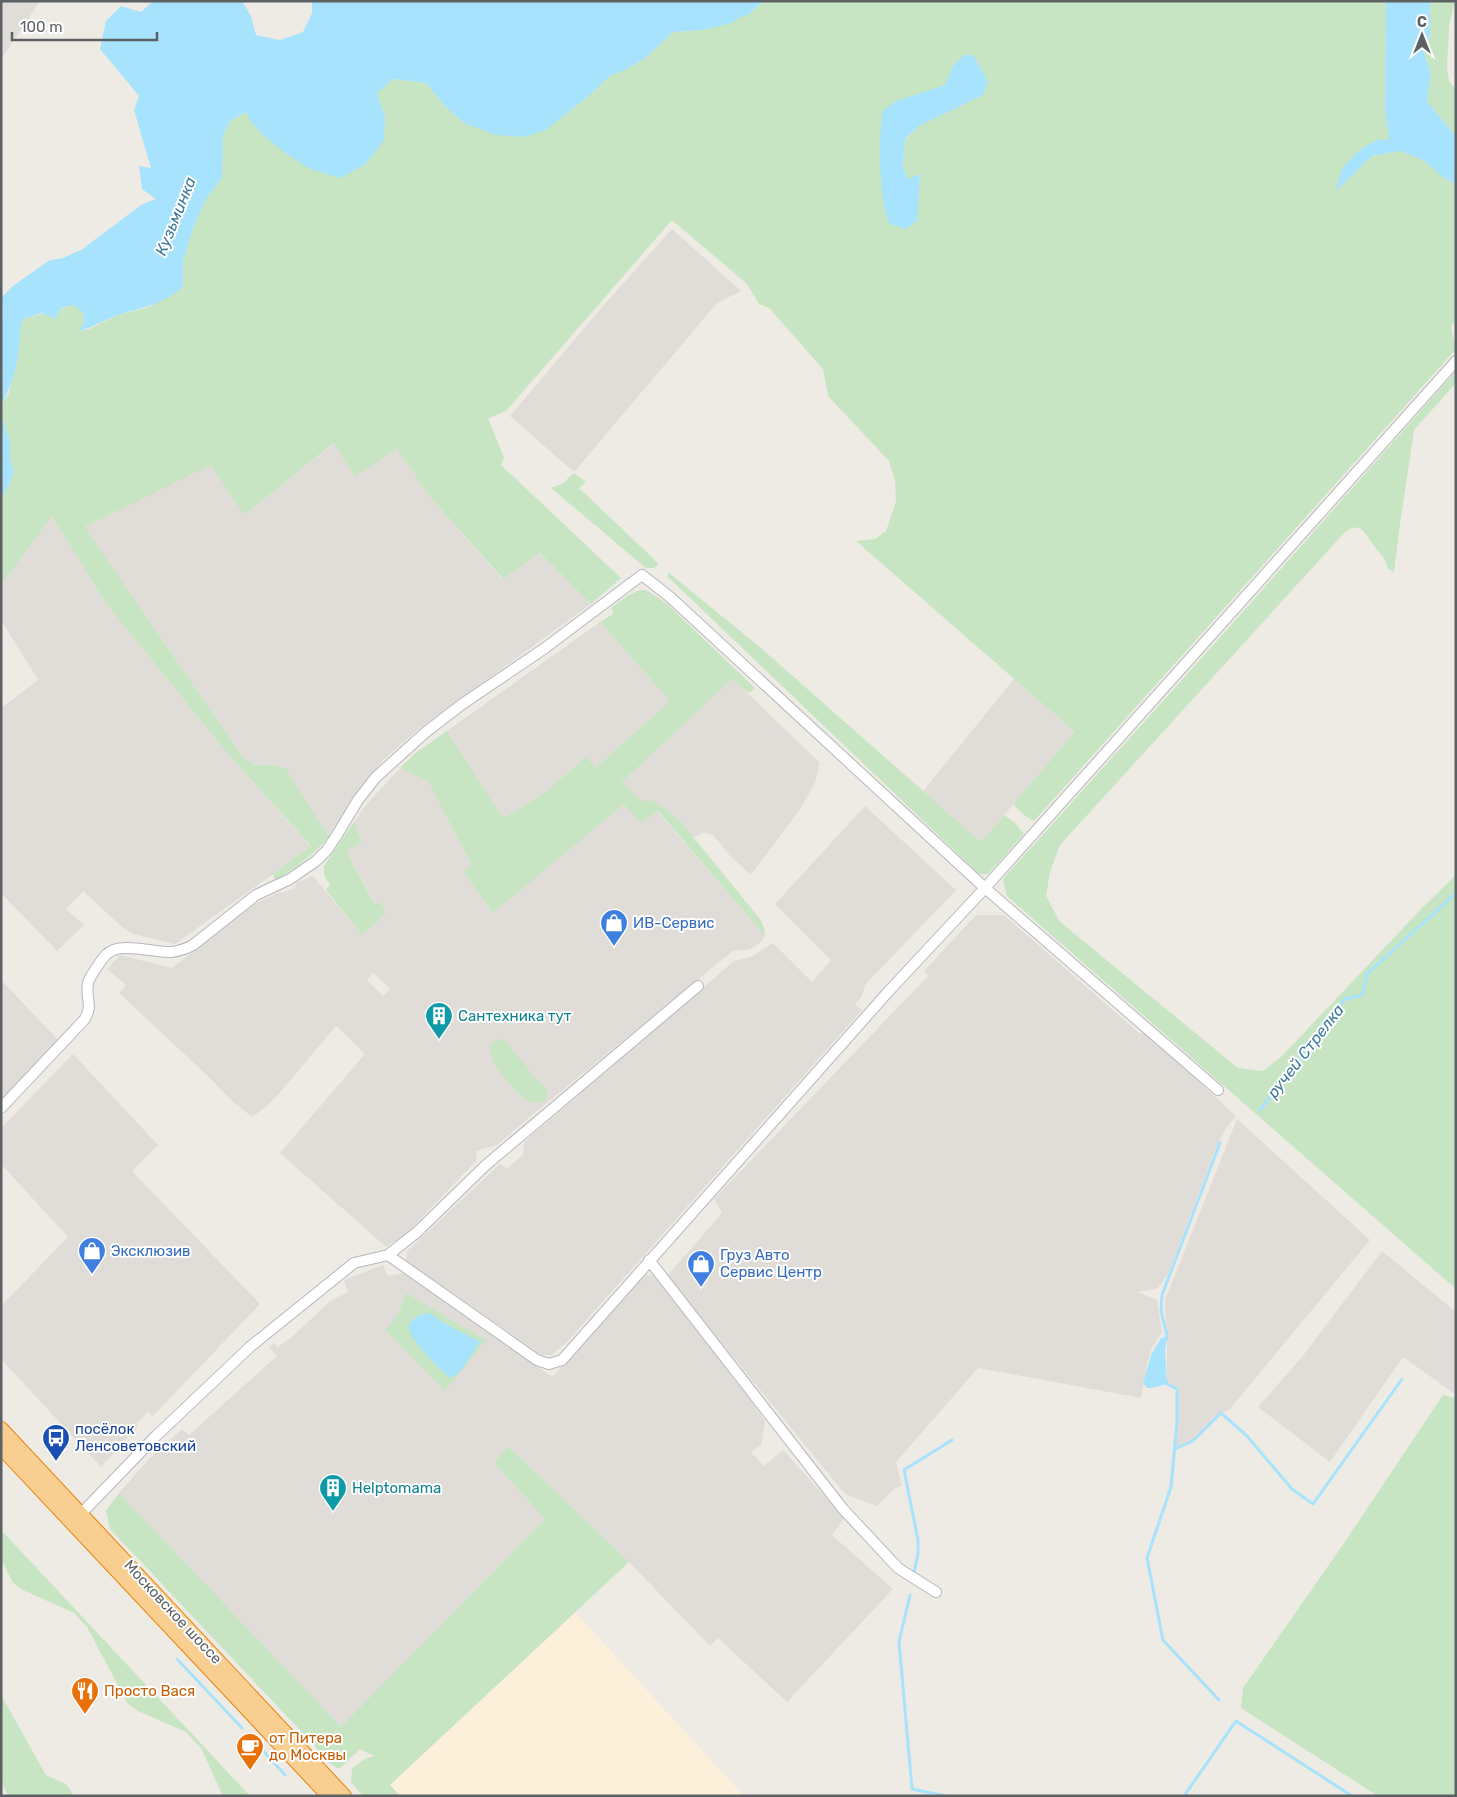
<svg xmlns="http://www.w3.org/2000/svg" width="1457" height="1797" font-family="Rubik,sans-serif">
	<rect width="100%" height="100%" fill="#eeebe4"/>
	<polygon fill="#fdf0db" points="575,1612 744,1796 400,1796 390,1785"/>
	<g fill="#e0ddd9" fill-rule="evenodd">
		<polygon points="1,1 40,1 1,59"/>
		<polygon points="672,229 741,291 717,303 574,472 510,416 604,305"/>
		<polygon points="335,443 397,448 429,496 502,579 538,553 591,604 420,728 383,760 357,794 329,837 274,765 256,765 244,759 85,527 212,464 244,515"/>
		<polygon points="52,515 107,605 233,760 311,847 175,944 133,934 122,927 83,891 66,909 84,925 57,951 1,893 1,708 38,680 1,620 1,585"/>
		<polygon points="600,622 670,701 595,768 587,756 542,795 503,818 447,731"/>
		<polygon points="732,678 820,763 815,783 800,809 751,875 730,856 714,836 704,832 692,838 681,822 641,801 622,782"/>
		<polygon points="1014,679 1075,732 981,842 923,791"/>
		<path d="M400,768L428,781L473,866L465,872L624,803L657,811L765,936L761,942L749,950H734L532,1115L497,1145L476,1151L477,1160L407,1233L386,1247L280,1153L365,1054L336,1026L283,1089L267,1106L252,1117L232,1101L212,1080L119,993L126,985L107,969L120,955L172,968L255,904L280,892L283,893L295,888L296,883L313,876L361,934L376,904L346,851L362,842L354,822L365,806ZM373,973L390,989L383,996L367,980Z"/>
		<polygon points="865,806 956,890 865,985 862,996 855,1005 862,1010 566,1343 552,1355 542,1355 406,1262 407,1251 500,1164 507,1168 523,1155 524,1142 734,961 751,957 773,943 812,982 831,960 775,904"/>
		<polygon points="976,915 1004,915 1139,1033 1146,1033 1236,1116 1226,1128 1216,1148 1168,1274 1158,1288 1138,1292 1157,1300 1162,1332 1152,1347 1146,1368 1141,1398 978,1368 896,1462 902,1486 894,1489 877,1506 845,1494 667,1276 722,1213 714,1199 928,976 924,971"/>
		<polygon points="1,980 58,1040 1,1100"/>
		<polygon points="73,1054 158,1145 132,1171 260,1304 153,1416 148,1412 137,1423 137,1428 101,1467 1,1359 1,1306 68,1237 1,1164 1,1128"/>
		<polygon points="1237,1119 1370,1240 1229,1410 1221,1413 1193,1441 1175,1449 1177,1422 1177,1389 1167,1384 1167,1336 1165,1300"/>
		<polygon points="1382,1251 1456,1312 1456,1395 1403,1357 1330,1462 1258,1407 1302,1357"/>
		<polygon points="383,1265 388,1276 405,1273 552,1377 643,1275 653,1275 717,1351 765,1421 761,1445 751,1452 764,1466 783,1450 844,1518 832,1535 893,1589 787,1702 718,1638 710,1646 629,1562 508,1446 494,1463 545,1519 341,1728 119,1493 148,1460 182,1429 189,1435 277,1356 269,1347 274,1343 278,1347 294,1335 329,1302 348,1292 344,1280"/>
	</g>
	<g fill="#c7e5c2" fill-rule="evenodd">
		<path d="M764,1H1386L1385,109L1389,139L1377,140L1337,190L1372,156L1400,151L1423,160L1444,178L1456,184V320L1451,326L1456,349L1034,821L1025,816L1013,804L1075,732L856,541L875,539L886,531L896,502L895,481L889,461L828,396L823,369L769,308L759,304L747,284L672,220L507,410L488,419L504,457L501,465L621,578L591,604L539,553L503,579L429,496L397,448L355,477L334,443L244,515L211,465L85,527L244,759L256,765H274L286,769L329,837C316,852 293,871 275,880L273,874L311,846L233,760L107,605L52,516L1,585V498L9,485L14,472L10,459V441L1,415V405L9,393L19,346V333L23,319L74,305L83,313L84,322L79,331L89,329L118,315L149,307L183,286V261L193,228L206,199L222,178L223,136L230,121L246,112L251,122L263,135L385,117L377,93L393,79L426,83L445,106L464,123L592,93L610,76L627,69L645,58L673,32L703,30L750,13ZM963,55L983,95L919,126L905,140L903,167L908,180L920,175L918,196L884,204L880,155L932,91L946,85L953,66Z"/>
		<polygon points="1430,1 1455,1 1449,26 1447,67 1449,81 1456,90 1456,137 1427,101 1431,72 1423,51 1430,37"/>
		<path d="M1456,371V383L1414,430L1400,524L1394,572L1388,569C1384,554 1379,554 1372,543C1364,532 1360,521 1345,532L1060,845L1050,872L1046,896L1060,922L1238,1068L1263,1071L1281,1057L1422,908L1456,875V1289L1007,896L1003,879L1226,631Z"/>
		<polygon points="574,473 586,482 579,488 659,564 654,568 646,568 551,488 562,484"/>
		<polygon points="668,572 762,649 981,842 1004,815 1015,823 1024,834 988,874 979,874 668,577"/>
		<polygon points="640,590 646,590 666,603 755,688 749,693 732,679 622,782 641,801 651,800 664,808 681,822 760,919 764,928 765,936 658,811 641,823 624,804 493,913 464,872 472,865 428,781 400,768 414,754 447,731 503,818 542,795 587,756 595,768 670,701 600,622 613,614 612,607 629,595"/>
		<polygon points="354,822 362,843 346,851 375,904 380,902 386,913 362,935 326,890 330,885 324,875 324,866"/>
		<path d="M502,1038L524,1063L533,1076L547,1089V1098L544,1101C540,1102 536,1103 532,1102C519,1099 477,1053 494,1041C495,1041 501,1039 502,1038Z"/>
		<polygon points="406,1293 486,1340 445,1391 385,1330 399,1313"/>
		<polygon points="1443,1395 1456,1398 1456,1796 1378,1796 1241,1708 1243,1688 1342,1546"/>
		<polygon points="508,1446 629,1562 390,1785 400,1796 363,1796 351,1782 352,1768 365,1759 374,1756 360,1749 339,1769 326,1761 314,1745 110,1529 106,1511 119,1493 341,1727 545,1519 494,1463"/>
		<polygon points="1,1530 250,1796 223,1796 201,1748 186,1732 138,1711 128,1704 87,1627 74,1613 23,1590 13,1583 1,1559"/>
		<polygon points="1,1695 46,1775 66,1784 74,1796 8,1796 1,1780"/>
	</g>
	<g fill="#a7e3fc">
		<path d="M153,1H242L251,16L256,35L280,40L303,32L312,13V1H764L750,13L728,24L703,30L673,32L645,58L627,69L610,76L592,93L546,130L524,137L496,135L464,123L445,106L426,83L393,79L377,93L385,117L384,140L366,164L340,178L310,169L284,152L263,135L251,122L246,112L230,121L223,136L222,178L206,199L193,228L183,261V286C166,304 140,308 118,315C104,320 92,328 78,331L84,322L83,313L74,305L61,308L56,319L42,313L23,319C20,328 20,336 19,345C18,365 11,388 1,405V338L3,310L1,298L14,285L50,260L63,258L81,250L141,205L156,199L142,189L139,166L151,168L134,110L139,96L100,49L106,21L121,6L141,12Z"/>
		<polygon points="1386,1 1430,1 1430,37 1423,51 1431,72 1427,101 1456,137 1456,184 1444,178 1423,160 1400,151 1372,156 1336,191 1342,168 1361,149 1377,140 1389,139 1385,109"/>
		<path d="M963,55H973L988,81L983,95L919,126L905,139L903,167L908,179L920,174L917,221L906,229L889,224C879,197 878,139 883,111L896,101L945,85L953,66Z"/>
		<polygon points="1,415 10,441 10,459 14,472 9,485 1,498"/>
		<path d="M430,1313L442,1322L480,1342L460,1372L450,1378C437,1367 411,1341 408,1326C414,1317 420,1314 430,1313Z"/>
		<polygon points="1167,1336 1165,1352 1167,1384 1152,1388 1147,1388 1143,1383 1151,1355 1161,1338"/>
	</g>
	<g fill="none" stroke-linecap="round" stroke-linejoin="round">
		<g stroke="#a7e3fc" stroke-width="3">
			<polyline points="1260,1110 1345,999 1362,995 1367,974 1456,893"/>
			<polyline points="1166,1340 1167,1336 1161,1310 1162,1295 1220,1143"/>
			<polyline points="1166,1381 1167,1384 1177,1389 1177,1422 1171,1487 1147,1558 1163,1640 1219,1700"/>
			<polyline points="1175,1449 1193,1441 1221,1413 1246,1435 1292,1489 1313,1504 1402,1379"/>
			<polyline points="914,1572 918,1554 918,1540 904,1470 952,1440"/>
			<polyline points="910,1595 899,1642 912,1789 946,1796"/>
			<polyline points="177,1659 242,1728"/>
			<polyline points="257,1744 285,1775"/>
			<polyline points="1184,1796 1236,1721 1352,1796"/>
		</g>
		<defs>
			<g id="minor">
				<path d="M1,1108L84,1020C94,1005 85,999 88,983C89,978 103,957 107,954C120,941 154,953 171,952C180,951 186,949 193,945L256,895L290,879L316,861L327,850L337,835L358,800L376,777L426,732L461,705L545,648L642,575L670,597L985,888L1218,1090"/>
				<polyline points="388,1255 537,1360 549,1364 562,1360 888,992 985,888 1456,361"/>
				<polyline points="649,1260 843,1509 898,1568 936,1592"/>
				<polyline points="76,1519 156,1436 251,1346 354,1263 388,1255 416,1233 486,1165 698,986"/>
			</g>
			<g id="highway">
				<polyline points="1,1429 344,1796"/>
				<polyline points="1,1447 329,1796"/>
			</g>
		</defs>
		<use href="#minor" stroke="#b5b8bb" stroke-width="12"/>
		<use href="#highway" stroke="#eb8208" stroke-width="16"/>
		<use href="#minor" stroke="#fff" stroke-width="10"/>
		<use href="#highway" stroke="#f9cf91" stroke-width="14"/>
	</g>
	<defs>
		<symbol id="shop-pin" viewBox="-11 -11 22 30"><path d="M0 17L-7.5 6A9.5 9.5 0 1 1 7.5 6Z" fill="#3f7fe0" stroke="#fff"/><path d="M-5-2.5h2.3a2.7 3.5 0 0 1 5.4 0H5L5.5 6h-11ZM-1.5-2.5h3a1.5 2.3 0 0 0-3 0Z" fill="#fff"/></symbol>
		<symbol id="building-pin" viewBox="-11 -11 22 30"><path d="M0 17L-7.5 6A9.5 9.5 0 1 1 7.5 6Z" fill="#0f9aa8" stroke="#fff"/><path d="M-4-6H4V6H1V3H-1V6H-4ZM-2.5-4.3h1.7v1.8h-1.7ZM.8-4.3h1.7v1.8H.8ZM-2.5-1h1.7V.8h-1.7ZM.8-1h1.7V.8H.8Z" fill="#fff"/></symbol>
		<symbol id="bus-pin" viewBox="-11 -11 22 30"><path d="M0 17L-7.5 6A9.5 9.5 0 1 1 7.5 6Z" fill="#1a4fb4" stroke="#fff"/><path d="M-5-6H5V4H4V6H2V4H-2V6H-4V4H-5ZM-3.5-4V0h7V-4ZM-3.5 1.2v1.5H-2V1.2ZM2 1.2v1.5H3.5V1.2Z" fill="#fff"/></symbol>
		<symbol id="restaurant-pin" viewBox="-11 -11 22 30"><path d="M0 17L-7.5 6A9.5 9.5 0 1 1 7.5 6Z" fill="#e8710a" stroke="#fff"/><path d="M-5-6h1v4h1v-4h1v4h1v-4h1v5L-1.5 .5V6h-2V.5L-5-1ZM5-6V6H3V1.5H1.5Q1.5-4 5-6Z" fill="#fff"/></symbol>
		<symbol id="cafe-pin" viewBox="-11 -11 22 30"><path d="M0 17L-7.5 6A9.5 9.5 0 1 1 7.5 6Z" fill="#e8710a" stroke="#fff"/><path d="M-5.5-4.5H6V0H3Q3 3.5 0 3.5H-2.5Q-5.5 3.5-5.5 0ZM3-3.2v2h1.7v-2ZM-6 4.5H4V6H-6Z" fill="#fff"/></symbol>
	</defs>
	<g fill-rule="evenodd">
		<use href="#shop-pin" x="598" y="907" width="32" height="43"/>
		<use href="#building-pin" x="423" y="1000" width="32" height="43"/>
		<use href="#shop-pin" x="76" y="1235" width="32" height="43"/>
		<use href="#shop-pin" x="685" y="1248" width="32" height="43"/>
		<use href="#bus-pin" x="40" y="1422" width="32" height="43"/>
		<use href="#building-pin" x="317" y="1472" width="32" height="43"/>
		<use href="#restaurant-pin" x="69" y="1675" width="32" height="43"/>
		<use href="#cafe-pin" x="234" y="1731" width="32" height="43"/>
	</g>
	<g text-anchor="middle" stroke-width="4" stroke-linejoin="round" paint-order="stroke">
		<g font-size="15" fill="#366cbe" stroke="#fff" text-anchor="start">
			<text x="633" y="928">ИВ-Сервис</text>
			<text x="111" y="1256">Эксклюзив</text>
			<text x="720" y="1260">Груз Авто<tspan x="720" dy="17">Сервис Центр</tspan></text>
		</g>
		<g font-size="15" fill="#0d838f" stroke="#fff" text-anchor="start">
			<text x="458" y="1021">Сантехника тут</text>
			<text x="352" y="1493">Helptomama</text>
		</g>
		<g font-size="15" fill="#164399" stroke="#fff" text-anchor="start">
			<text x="75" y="1434">посёлок<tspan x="75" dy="17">Ленсоветовский</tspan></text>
		</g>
		<g font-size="15" fill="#5c6164" stroke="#fff">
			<text transform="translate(173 1612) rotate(47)" y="5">Московское шоссе</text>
		</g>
		<g font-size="15" fill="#c56008" stroke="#fff" text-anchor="start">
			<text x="104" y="1696">Просто Вася</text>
			<text x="269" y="1743">от Питера<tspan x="269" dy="17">до Москвы</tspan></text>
		</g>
		<g font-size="16" font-style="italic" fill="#3e7a9c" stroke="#fff">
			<text transform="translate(175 216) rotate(-68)" y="6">Кузьминка</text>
			<text transform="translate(1305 1051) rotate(-52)" y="6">ручей Стрелка</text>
		</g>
	</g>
	<rect width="1457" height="1797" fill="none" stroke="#5c6164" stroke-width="5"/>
	<g transform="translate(1422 35)" stroke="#ffffff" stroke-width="4" paint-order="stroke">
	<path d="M0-4L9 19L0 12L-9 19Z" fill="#5c6164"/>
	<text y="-8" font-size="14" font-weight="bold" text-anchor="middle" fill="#5c6164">С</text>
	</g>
	<path d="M12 32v8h145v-8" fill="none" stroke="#5c6164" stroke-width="2.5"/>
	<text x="20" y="32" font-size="15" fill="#5c6164" stroke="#ffffff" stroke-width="4" paint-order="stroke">100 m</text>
</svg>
